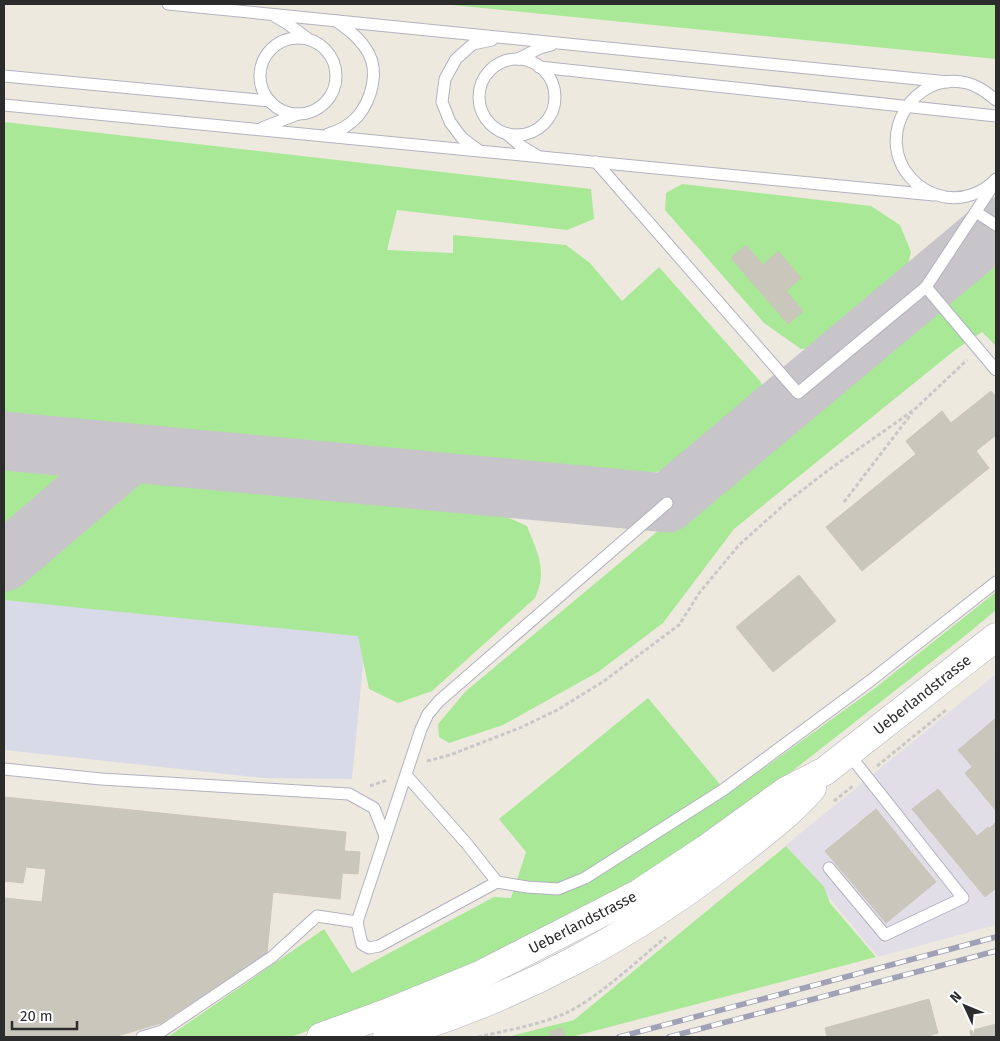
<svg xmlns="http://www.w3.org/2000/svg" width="1000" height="1041" font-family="'Fira Sans',sans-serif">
	<rect width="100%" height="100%" fill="#eee9de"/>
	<polygon fill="#e2dee7" points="996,674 996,925 878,957 786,845"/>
	<polygon fill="#d9dae7" points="4,600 366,634 352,779 264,778 4,750"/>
	<g fill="#a9e897">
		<polygon points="442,4 996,4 996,59"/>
		<path d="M4,122L591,189L594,219L567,230L397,210L387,250L453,253V235L566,245L590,263L622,301L659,267L760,381L765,392L763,402C744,418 726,435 707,449C675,473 628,479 590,484L4,423Z"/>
		<polygon points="682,184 871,206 900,225 911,252 903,283 832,346 801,349 764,323 665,210 666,193"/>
		<polygon points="996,249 996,346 982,332 955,350 734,529 663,623 598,672 503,725 449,743 439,737 438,724 466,691"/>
		<path d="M4,457L474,502L527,526C537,552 548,570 535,598L432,691L398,703L369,689L358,636L4,600Z"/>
		<polygon points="996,592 996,610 966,635 749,805 628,886 533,937 386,1002 291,1037 168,1037 324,929 352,973 494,897 511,898 526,852 499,819 648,698 728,794 875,688"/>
		<polygon points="786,846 824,887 830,903 876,957 571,1037 507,1037 574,1020"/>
	</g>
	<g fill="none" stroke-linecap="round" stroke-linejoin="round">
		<g stroke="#c7c4ca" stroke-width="59">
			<polyline points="4,441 667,503 996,227"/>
			<polyline points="4,562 130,454"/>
		</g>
	</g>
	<g fill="#c9c7bc" stroke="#cac5b7">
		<polygon points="746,245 763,265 778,251 801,278 786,291 803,311 788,324 731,258"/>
		<polygon points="991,391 996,397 996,435 976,451 989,468 862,571 826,527 916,454 906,441 942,411 951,423"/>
		<polygon points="799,575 836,621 773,672 736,627"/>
		<polygon points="996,718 996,752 975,770 958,750"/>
		<polygon points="996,752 996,811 965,773 972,767 975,770"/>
		<polygon points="938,789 977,836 988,827 996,838 996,888 985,897 912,809"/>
		<polygon points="4,797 346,832 340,899 26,867 23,883 4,881"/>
		<polygon points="876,809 936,882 886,923 825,851"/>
		<polygon points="996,822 996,838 989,829"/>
		<polygon points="344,851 360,852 358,874 341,873"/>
		<polygon points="46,869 273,892 267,953 161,1023 114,1037 4,1037 4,898 42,902"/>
		<polygon points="929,999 938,1033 925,1037 827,1037 825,1028"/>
		<polygon points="996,1024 996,1037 971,1037 970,1031"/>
		<polygon points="562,1028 565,1036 550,1037 549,1032"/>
	</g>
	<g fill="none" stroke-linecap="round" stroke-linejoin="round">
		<defs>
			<g id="lane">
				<polyline points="168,4 948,82"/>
				<polyline points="276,17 288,24 308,39"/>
				<circle cx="298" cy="76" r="38"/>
				<polyline points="518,59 540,48 551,45"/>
				<circle cx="517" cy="97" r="38"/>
				<polyline points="539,67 996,116"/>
				<polyline points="4,76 270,101"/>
				<path d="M996,100C987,93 979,86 967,83C914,70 874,136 910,177C919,188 930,194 945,197C964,200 983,193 996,179"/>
				<polyline points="4,105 934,195"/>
				<polyline points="262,128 298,114"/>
				<path d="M328,134C339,131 350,125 358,116C371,100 379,73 369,54C361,39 349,30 336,21"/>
				<polyline points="507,134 521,146 536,155"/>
				<polyline points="478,150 462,138 450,122 442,102 445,79 456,59 473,44 492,40"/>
				<polyline points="596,162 798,393 926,287 996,370"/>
				<polyline points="976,212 996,225"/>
				<polyline points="926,287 994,184"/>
				<polyline points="4,769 101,779 349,794 374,808 385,836"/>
				<polyline points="406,775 467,844 497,882"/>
				<polyline points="829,868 885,935 963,898 848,753"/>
				<polyline points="357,922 421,729 428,714 439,701 667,503"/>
				<polyline points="142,1037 162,1031 272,957 317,916 357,922 362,944 369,948 379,946 497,882 527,887 558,889 585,878 723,790 870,681 996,582"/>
			</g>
			<g id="secondary">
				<path id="s1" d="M321,1037L387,1013L480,975L638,894L706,849L786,791L825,771L996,637"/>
				<path d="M387,1037C515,1000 637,934 741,851C766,831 791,813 812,788"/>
			</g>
		</defs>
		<use href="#lane" stroke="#b2b2c0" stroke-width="13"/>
		<use href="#secondary" stroke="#b2b2c0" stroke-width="29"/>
		<g stroke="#c8c8c8" stroke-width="3" stroke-dasharray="4 2.5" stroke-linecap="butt">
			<polyline points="844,502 912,413"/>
			<polyline points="427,761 450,755 522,727 559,709 604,681 679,625 700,592 739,545 787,502 827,471 914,410 967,360"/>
			<polyline points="877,766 946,710"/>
			<polyline points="370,786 388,780"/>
			<polyline points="834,801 853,786"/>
			<path d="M478,1037C508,1030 540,1025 568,1012C600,996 638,960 666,937"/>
		</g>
		<use href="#lane" stroke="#fff" stroke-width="11"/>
		<use href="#secondary" stroke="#fff" stroke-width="28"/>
		<defs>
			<g id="rail">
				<polyline points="619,1037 996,937"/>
				<polyline points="669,1037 996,951"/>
			</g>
		</defs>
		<use href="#rail" stroke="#a0a0b7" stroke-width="5.5"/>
		<use href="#rail" stroke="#fff" stroke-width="4" stroke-dasharray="11" stroke-linecap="butt"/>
	</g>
	<g text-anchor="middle" stroke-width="5" stroke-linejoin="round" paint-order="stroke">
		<g font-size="15" fill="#2c2c2c" stroke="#fff">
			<text dy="5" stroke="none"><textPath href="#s1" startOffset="696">Ueberlandstrasse</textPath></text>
			<text dy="5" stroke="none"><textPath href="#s1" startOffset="286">Ueberlandstrasse</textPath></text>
		</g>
	</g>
	<rect width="1000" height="1041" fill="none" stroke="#2c2c2c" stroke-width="10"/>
	<g transform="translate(965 1006) rotate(314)" stroke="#ffffff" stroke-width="4" paint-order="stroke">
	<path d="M0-4L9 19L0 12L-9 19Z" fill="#2c2c2c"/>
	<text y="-8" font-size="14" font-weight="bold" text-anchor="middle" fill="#2c2c2c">N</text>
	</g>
	<path d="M12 1021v8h65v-8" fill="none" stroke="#2c2c2c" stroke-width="2.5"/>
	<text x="20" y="1021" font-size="15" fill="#2c2c2c" stroke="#ffffff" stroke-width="4" paint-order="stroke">20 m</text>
</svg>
